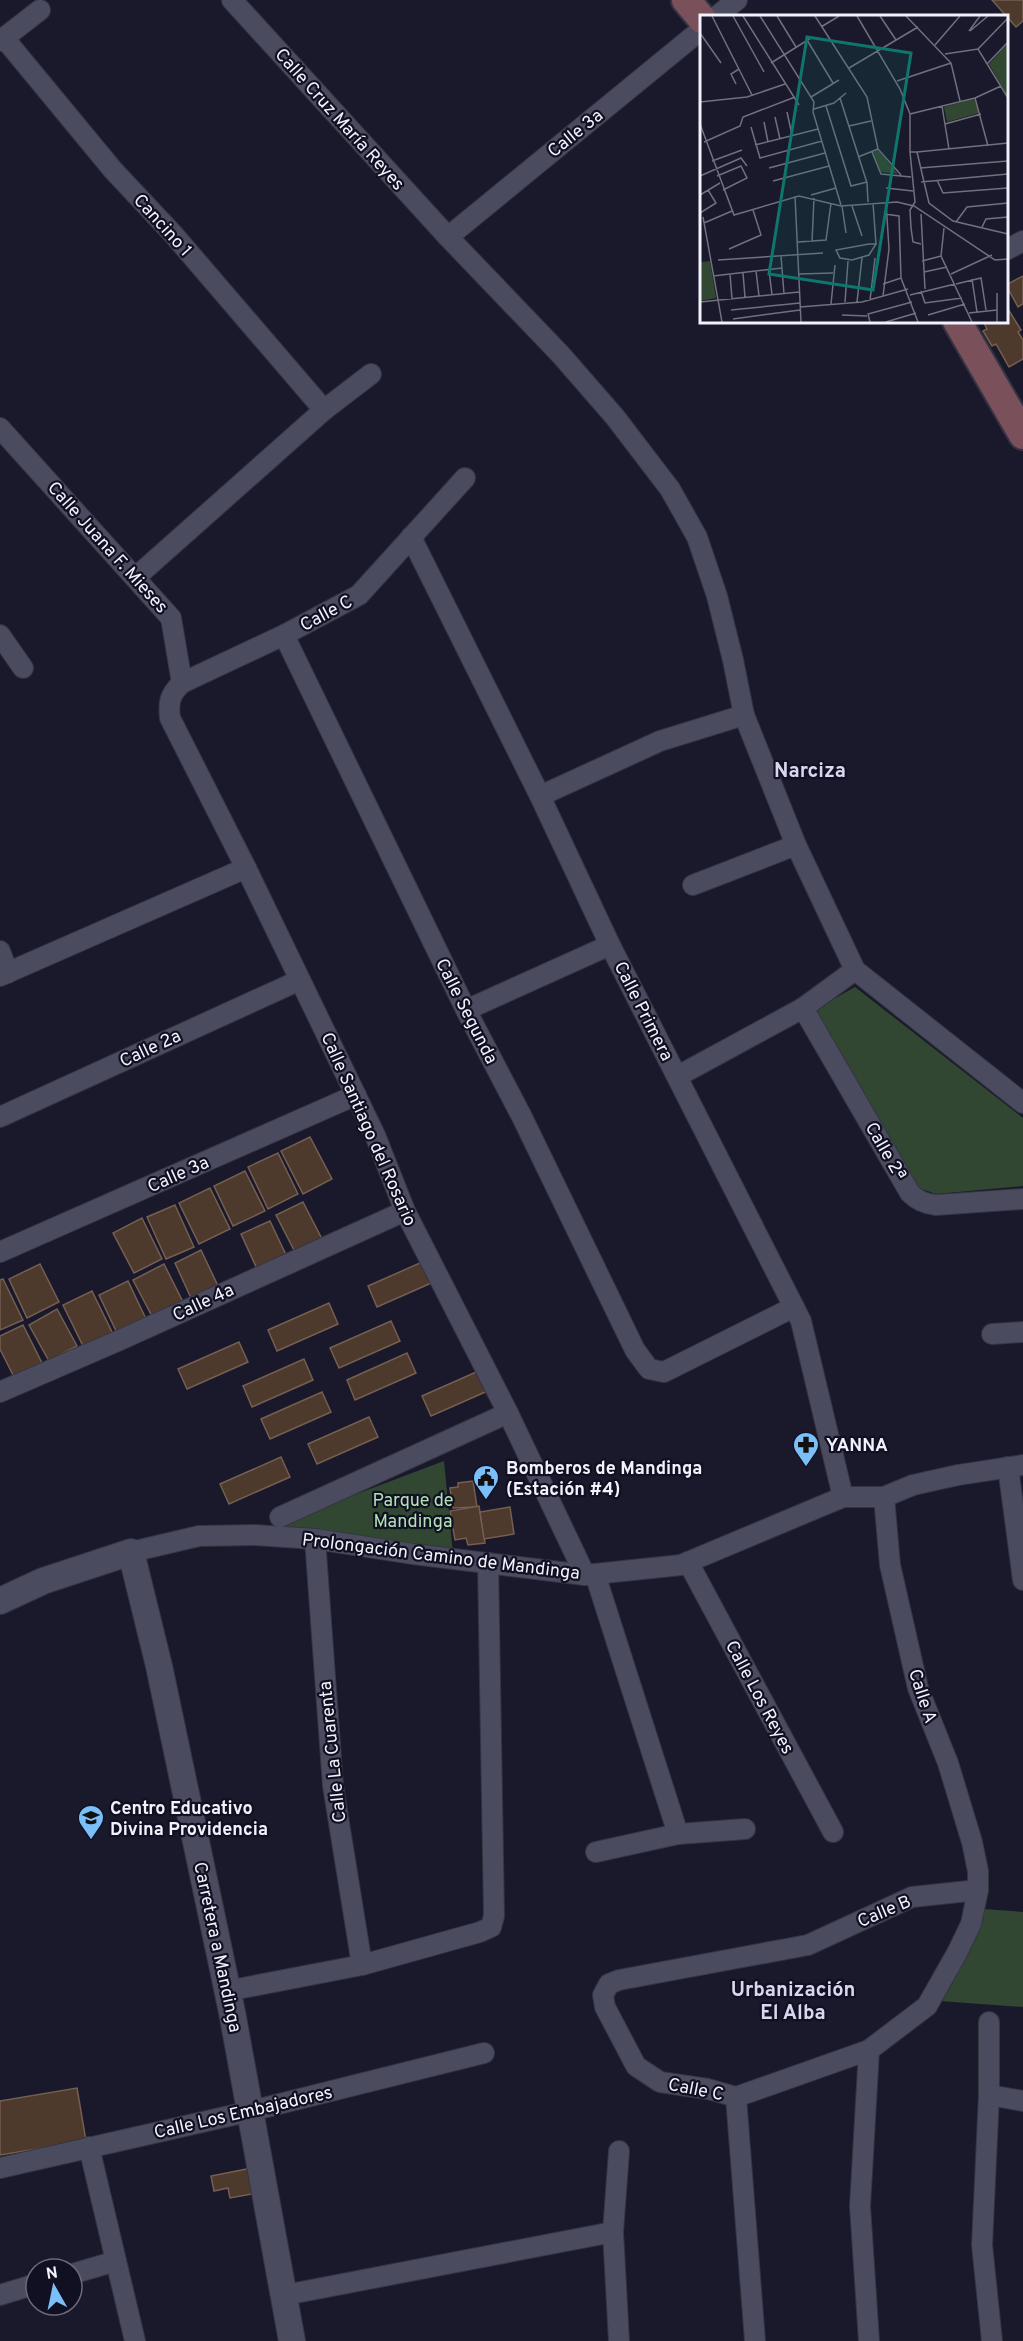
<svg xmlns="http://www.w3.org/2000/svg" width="1023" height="2341" font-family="Overpass,sans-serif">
	<rect width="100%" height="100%" fill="#1a192b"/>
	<g fill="#314732">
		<polygon points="855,987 1023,1118 1023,1186 936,1194 916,1187 814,1010"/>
		<polygon points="444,1461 453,1554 274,1525"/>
		<polygon points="984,1909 1023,1912 1023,2007 940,2001"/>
	</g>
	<g fill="#4d3a2d" stroke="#745f52" stroke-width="1.5">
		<polygon points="992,0 1023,0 1023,21 1016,27"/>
		<polygon points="1023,276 1023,304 1018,307 1006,285"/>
		<polygon points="1008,309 1021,330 1018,332 1023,340 1023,359 1009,367 996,344 992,346 983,331 987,329 983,321 1006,321"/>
		<polygon points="310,1137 332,1179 303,1194 281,1151"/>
		<polygon points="278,1153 298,1194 268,1209 248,1167"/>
		<polygon points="245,1171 265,1211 233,1226 214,1186"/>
		<polygon points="210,1188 230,1229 199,1244 179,1203"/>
		<polygon points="303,1202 322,1239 295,1252 276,1215"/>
		<polygon points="175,1205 194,1247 166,1259 147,1217"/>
		<polygon points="142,1218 162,1259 134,1273 113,1233"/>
		<polygon points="270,1221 287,1257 258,1271 241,1234"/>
		<polygon points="201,1250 218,1286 191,1298 175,1263"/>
		<polygon points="429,1259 438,1280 377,1307 368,1286"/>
		<polygon points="40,1264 59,1302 27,1318 9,1279"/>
		<polygon points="164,1264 183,1302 153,1318 133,1280"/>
		<polygon points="3,1279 23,1320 0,1330 0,1280"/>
		<polygon points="128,1281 146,1319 117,1333 99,1295"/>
		<polygon points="92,1291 113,1334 84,1348 63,1305"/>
		<polygon points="329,1303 338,1324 277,1351 268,1330"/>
		<polygon points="57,1309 77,1346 49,1361 29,1325"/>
		<polygon points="391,1321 400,1341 339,1368 330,1348"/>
		<polygon points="23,1325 43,1365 15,1379 0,1349 0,1336"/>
		<polygon points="239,1342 248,1362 187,1389 178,1369"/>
		<polygon points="407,1353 416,1373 355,1400 347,1380"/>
		<polygon points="304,1359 313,1380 252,1407 243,1386"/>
		<polygon points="483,1369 492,1389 431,1416 422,1396"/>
		<polygon points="322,1392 331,1412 270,1439 261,1419"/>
		<polygon points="369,1417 378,1437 317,1464 308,1444"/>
		<polygon points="281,1457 290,1477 229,1504 220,1484"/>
		<polygon points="473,1481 477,1507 453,1508 450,1488 458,1487 458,1483"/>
		<polygon points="479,1506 485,1543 468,1545 466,1538 455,1540 450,1511"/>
		<polygon points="510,1507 514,1534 484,1539 480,1512"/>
		<polygon points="77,2088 86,2141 0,2155 0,2101"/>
		<polygon points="252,2168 257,2193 230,2198 228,2188 214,2191 211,2176"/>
	</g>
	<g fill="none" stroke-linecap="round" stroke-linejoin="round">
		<defs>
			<g id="minor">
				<polyline points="232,0 448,237 561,355 615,417 670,489 697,537 717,596 733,660 744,715 796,845 855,970 1023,1103"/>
				<polyline points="717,16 737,0"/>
				<polyline points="4,38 113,170 173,234 324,410"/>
				<polyline points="0,41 40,10"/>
				<polyline points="448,237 702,29"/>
				<polyline points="1006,250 1023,241"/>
				<polyline points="0,428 171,618 182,683"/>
				<path d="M465,478L359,595L284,635L182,683C170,694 168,702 170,718L246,868L375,1135L405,1211L508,1413L585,1575"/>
				<polyline points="411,537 540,796 610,945 801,1321 843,1497"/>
				<polyline points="136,577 324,410 371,374"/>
				<polyline points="0,635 23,668"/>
				<polyline points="284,635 466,1010 522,1117 635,1350 649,1369 664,1372 794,1307"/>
				<polyline points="540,796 660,741 744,715"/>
				<polyline points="693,885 796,845"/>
				<polyline points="0,951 8,973"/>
				<polyline points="0,976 246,868"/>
				<path d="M803,1008L910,1193C918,1201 925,1204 936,1205L1023,1199"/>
				<polyline points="466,1010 610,945"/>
				<polyline points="678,1076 803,1008 855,970"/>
				<polyline points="0,1117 300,980"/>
				<polyline points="0,1252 356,1095"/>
				<polyline points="992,1334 1023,1332"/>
				<polyline points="0,1392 120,1340 405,1211"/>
				<polyline points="1008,1467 1023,1580"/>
				<polyline points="884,1497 890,1565 918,1688 948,1763 972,1842 978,1871 978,1890"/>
				<polyline points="280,1517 508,1413"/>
				<polyline points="315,1539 333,1786 362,1965"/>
				<polyline points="131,1552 199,1536 255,1535 315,1539 413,1554 585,1575 681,1565 843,1497 884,1497 913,1485 958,1475 1023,1465"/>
				<polyline points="688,1562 833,1832"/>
				<polyline points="595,1574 678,1834"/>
				<polyline points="596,1852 678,1834 745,1829"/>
				<polygon points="978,1890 971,1924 957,1953 927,2006 869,2050 736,2097 708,2089 660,2082 636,2066 605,2007 603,1995 609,1984 619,1980 808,1945 912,1897"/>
				<polyline points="227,1991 362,1965 480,1932 491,1927 494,1916 488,1563"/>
				<polyline points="989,2022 989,2095 982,2245 992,2341"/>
				<polyline points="869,2050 860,2206 869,2341"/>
				<polyline points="989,2095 1023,2101"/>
				<polyline points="736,2097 755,2341"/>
				<polyline points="89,2147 135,2341"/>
				<polyline points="0,2168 251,2111 484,2053"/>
				<polyline points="72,2274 116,2261"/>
				<polyline points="0,2295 36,2284"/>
				<polyline points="285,2295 613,2232"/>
				<polyline points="619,2341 613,2232 619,2151"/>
			</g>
			<polyline id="tertiary" points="0,1601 43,1581 131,1552 159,1666 232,2012 292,2341"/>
			<g id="secondary">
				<polyline points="686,0 702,19"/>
				<polyline points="957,321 1023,435"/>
			</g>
		</defs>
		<use href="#minor" stroke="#353442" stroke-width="22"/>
		<use href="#tertiary" stroke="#353442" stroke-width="28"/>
		<use href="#secondary" stroke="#353442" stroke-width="32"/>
		<use href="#minor" stroke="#4b4b60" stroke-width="20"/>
		<use href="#tertiary" stroke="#4b4b60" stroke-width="26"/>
		<use href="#secondary" stroke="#7a505b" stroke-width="28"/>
	</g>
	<defs>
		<symbol id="pharmacy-pin" viewBox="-11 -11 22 30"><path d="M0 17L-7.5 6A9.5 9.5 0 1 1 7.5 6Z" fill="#7abff8" stroke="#111022"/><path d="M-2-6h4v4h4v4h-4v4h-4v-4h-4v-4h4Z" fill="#111"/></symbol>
		<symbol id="civic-pin" viewBox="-11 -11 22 30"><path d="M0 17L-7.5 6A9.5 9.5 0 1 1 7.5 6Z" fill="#7abff8" stroke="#111022"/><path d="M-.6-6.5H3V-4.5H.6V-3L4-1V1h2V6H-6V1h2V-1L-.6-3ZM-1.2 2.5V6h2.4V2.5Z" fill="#111"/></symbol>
		<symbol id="school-pin" viewBox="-11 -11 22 30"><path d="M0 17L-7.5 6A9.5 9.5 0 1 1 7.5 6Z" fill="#7abff8" stroke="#111022"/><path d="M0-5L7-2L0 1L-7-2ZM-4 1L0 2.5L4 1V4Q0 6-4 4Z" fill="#111"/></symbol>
	</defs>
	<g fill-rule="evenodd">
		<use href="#pharmacy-pin" x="791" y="1430" width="30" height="40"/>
		<use href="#civic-pin" x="471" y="1463" width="30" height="40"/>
		<use href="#school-pin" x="76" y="1803" width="30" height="40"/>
	</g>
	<g text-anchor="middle" stroke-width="4.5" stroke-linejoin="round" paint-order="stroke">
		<g font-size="18" fill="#f2f2fd" stroke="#111022">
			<text transform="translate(340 119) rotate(48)" y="6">Calle Cruz María Reyes</text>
			<text transform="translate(575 133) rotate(-39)" y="6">Calle 3a</text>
			<text transform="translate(163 225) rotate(48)" y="6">Cancino 1</text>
			<text transform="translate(108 547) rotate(48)" y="6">Calle Juana F. Mieses</text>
			<text transform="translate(326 613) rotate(-28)" y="6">Calle C</text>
			<text transform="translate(467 1011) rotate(63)" y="6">Calle Segunda</text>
			<text transform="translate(644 1011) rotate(63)" y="6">Calle Primera</text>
			<text transform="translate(150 1048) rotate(-25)" y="6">Calle 2a</text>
			<text transform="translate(369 1129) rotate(66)" y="6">Calle Santiago del Rosario</text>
			<text transform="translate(886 1151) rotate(60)" y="6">Calle 2ª</text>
			<text transform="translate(178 1174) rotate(-24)" y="6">Calle 3a</text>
			<text transform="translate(203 1302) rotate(-25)" y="6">Calle 4a</text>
			<text transform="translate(441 1556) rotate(7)" y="6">Prolongación Camino de Mandinga</text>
			<text transform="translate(923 1696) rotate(72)" y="6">Calle A</text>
			<text transform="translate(760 1697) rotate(62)" y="6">Calle Los Reyes</text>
			<text transform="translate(332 1752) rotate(-96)" y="6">Calle La Cuarenta</text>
			<text transform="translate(884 1911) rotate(-23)" y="6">Calle B</text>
			<text transform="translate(218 1947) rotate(78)" y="6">Carretera a Mandinga</text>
			<text transform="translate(696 2089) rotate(11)" y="6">Calle C</text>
			<text transform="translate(243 2112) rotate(-13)" y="6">Calle Los Embajadores</text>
		</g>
		<g font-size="18" font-weight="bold" fill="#f2f2fd" stroke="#111022" text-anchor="start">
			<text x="826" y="1451">YANNA</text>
			<text x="506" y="1474">Bomberos de Mandinga<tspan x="506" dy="21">(Estación #4)</tspan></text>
			<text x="110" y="1814">Centro Educativo<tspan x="110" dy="21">Divina Providencia</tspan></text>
		</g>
		<g font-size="18" fill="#b1e2b3" stroke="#111022">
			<text x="413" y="1506">Parque de<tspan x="413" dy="21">Mandinga</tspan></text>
		</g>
		<g font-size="20" font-weight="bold" fill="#d7d7f0" stroke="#111022">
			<text x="810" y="777">Narciza</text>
			<text x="793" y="1996">Urbanización<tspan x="793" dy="23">El Alba</tspan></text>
		</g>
	</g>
	<g transform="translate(700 15)">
		<rect width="308" height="308" fill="#1a192b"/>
		<path d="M307,29V80L289,49ZM274,84L279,98L247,107L244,92ZM178,135L198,159L181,157L173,137ZM10,246L16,283L0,286V247Z" fill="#314732"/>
		<path fill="none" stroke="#70707f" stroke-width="1.5" d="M12,1L52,80M33,1L64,57M43,1L99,90M60,1L114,87L113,97L141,190M77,1L96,32M115,1L167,82L178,134L201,160M157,1L200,74L210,99V137H217L229,188L253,206L308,219M180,1L196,25M206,1L251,48L260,86M121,12L139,1M269,16L280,1M270,16L288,1M0,18L21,48M107,25L133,68M235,30L260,1M278,34L308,3M245,39L278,34L308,83M71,48L111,23M287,49L308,27M149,53L218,12M197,66L251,48M36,69L31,59L39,54M111,82L139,65M140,83L167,168L168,187M275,83L288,131M0,87L47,82L85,69M126,91L151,171L167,167M242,91L249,134M114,94L134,88L146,78M87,97L92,120M210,99L275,83L301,71M75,102L80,124M64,107L68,127M0,109L34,200L99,181L141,191L197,187L214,191L295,245L308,244M245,109L281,99M149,111L171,106M51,112L60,143L122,126M4,127L40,111L43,102L95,82M55,130L118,114M172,137L181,159L211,162M210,137L215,187L210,195L211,213L213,227L221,229M217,137L308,128M158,142L178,134M12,146L42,135M69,153L125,138M220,153L308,146M0,161L41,143L47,151M17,161L41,151L47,163L23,175M237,165L243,178L308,173M73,166L129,151M221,167L308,159M186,173L213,176M0,180L20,168M111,180L136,173M95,181L101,307M173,188L176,229M142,191L146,218M152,191L162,221M0,198L16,188L8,175M185,199L199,201L201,263L218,307M221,199L225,274M3,202L22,307M256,207L267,192L308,188M4,208L32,196M282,212L286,204L308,202M244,213L241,241L272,307M98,227L126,225L131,188M112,227L114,183M169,229H176L169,240L152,245L140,243L136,235ZM29,234L61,220L53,195M81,241L84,279M18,245L123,238M222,246L241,241M69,255L72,280M56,256L59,281M224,257L247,252M43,258L45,282M30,259L32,284M99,259L133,258M251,259L292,240M13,261L82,253M272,264L277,297M183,269L201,263M256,269L281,263L286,295M221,276L225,288L262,283M297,278V307M210,280L255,269M183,281L189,234L186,187M170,285L175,243M0,287L99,277M145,287L148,246M157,287L162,243M131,289L135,250M100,292L162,287L208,274M31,295L100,288M269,298L297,295M142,300L167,301M228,300L265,289M33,304L100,295M170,307L168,299L212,287M186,307L216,298"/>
		<path fill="#0f766e" fill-opacity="0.15" stroke="#0f766e" stroke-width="3" d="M107,22L211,38L173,275L69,259Z"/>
		<rect width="308" height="308" fill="none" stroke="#f2f2fd" stroke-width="3"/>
	</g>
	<g transform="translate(54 2287) rotate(351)"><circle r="28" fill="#111022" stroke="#6b6a7a" stroke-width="1.5"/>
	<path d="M0-4.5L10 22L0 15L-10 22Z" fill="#7abff8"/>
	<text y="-9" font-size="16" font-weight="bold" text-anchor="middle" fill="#f2f2fd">N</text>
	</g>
</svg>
